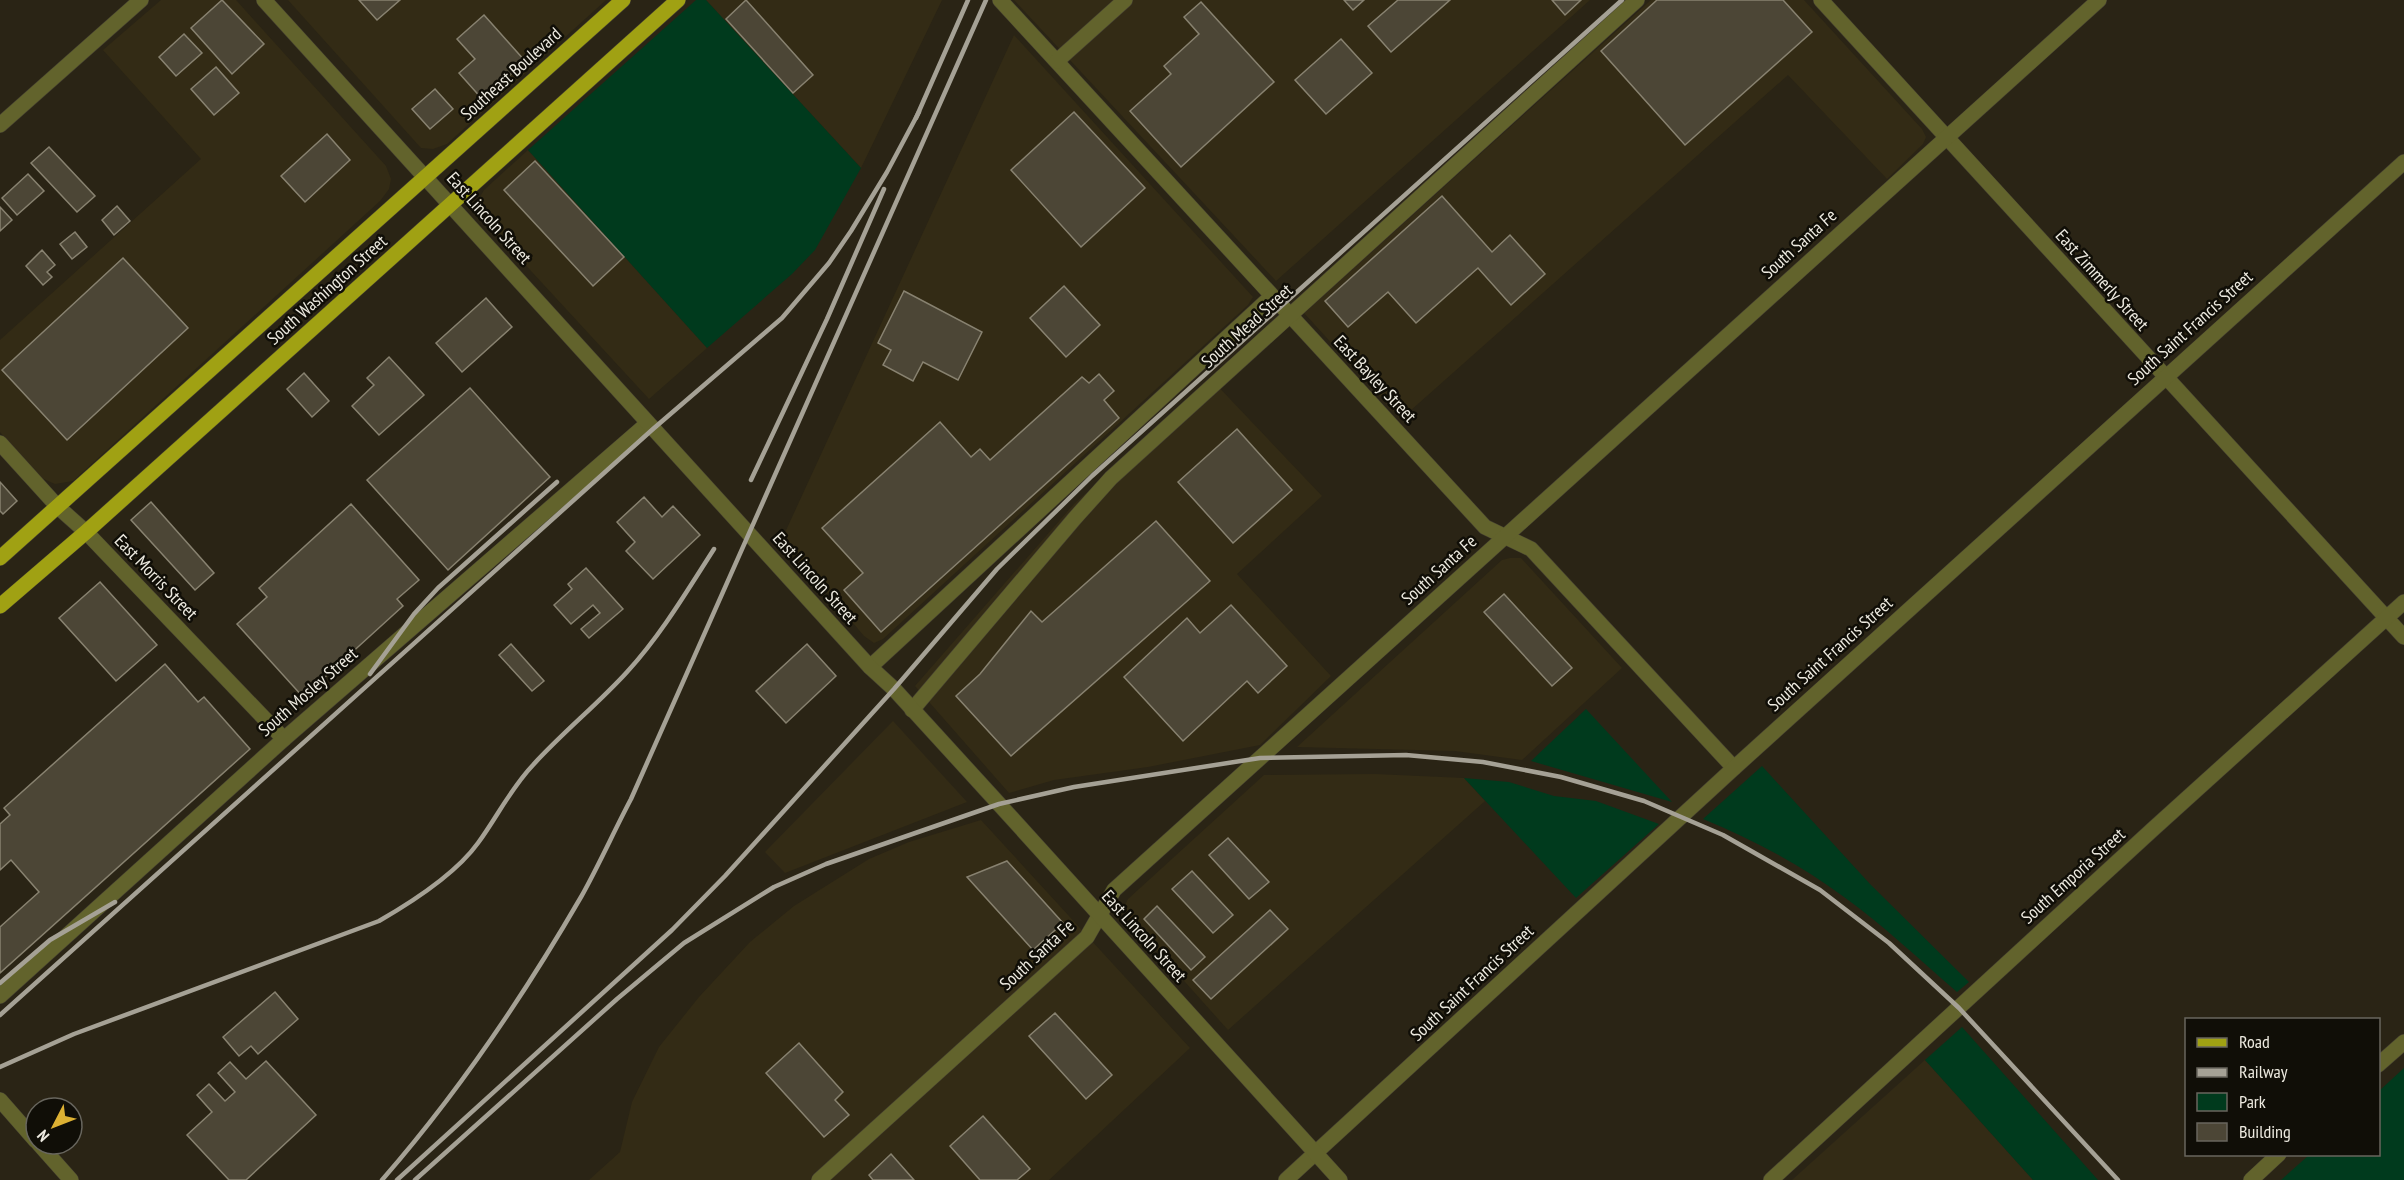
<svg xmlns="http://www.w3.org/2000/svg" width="2404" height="1180" font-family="'PT Sans Narrow',sans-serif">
	<rect width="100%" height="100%" fill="#2a2415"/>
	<g fill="#332b15">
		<polygon points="161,0 236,0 386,166 391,179 389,189 380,201 73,481 55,484 39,477 0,432 0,340 201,159 103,50"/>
		<polygon points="288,0 606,0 447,144 433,149 421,148"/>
		<polygon points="706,0 942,0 861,168"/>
		<polygon points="1014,0 1590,0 1276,281"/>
		<polygon points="1651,0 1804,0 1922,129 1926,137 1923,144 1887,179 1788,75 1401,419 1304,313"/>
		<polygon points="1014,35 1253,297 1248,305 883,639 874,643 864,636 782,539"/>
		<polygon points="528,150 707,348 649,399 485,221 480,208 480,197 484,190"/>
		<polygon points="1211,379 1322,496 1237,574 1331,676 1260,745 1148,767 1054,780 1009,793 915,686 1074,504"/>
		<polygon points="1510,558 1521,558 1622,668 1522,760 1455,751 1297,747 1502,560"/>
		<polygon points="893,721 967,802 785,873 765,852"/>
		<polygon points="1375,774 1464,778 1485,801 1228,1030 1126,916 1124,907 1128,899 1264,775"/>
		<polygon points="981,820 1190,1048 1049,1180 589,1180 620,1152 632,1102 659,1047 699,997 750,942 794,906 869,859 909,842"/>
		<polygon points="1925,1060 2033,1180 1792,1180"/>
	</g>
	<g fill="#003a1d">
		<polygon points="696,0 706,0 861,168 815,250 792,274 707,348 528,150"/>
		<polygon points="1586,709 1672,802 1531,761"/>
		<path d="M1762,766L1870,884L1969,982L1957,992C1920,960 1884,926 1844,897C1801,865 1752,839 1703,819Z"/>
		<polygon points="1464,778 1509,782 1554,796 1596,801 1659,824 1576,898"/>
		<polygon points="1962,1027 2098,1180 2033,1180 1925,1060"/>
		<polygon points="2404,1068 2404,1180 2281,1180 2309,1155 2378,1154 2379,1091"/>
	</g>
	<g fill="#4c4636" stroke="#888270" stroke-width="1.5">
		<polygon points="222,0 264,44 232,74 191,28"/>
		<polygon points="359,0 400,0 377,20"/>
		<polygon points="746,0 813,75 793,93 726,19"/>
		<polygon points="1344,0 1364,0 1353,10"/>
		<polygon points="1398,0 1450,0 1391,52 1368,26"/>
		<polygon points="1552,0 1581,0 1565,15"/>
		<polygon points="1657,0 1783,0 1812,32 1685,145 1601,51"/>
		<polygon points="1201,2 1274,82 1181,167 1130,111 1171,74 1164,66 1199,34 1184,17"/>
		<polygon points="484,15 525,61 483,100 459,73 475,59 457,39"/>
		<polygon points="184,34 202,53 176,76 159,57"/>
		<polygon points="1341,39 1372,73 1326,114 1295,80"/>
		<polygon points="216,67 239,93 214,115 191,89"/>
		<polygon points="435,89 453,109 430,129 412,109"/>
		<polygon points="1074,112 1145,188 1081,247 1011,170"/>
		<polygon points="327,134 350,160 305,202 281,176"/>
		<polygon points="49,147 95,196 77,212 31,163"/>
		<polygon points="535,161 624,257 593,286 504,190"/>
		<polygon points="28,174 44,191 17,215 2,198"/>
		<polygon points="1442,196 1492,252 1510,235 1545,274 1511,305 1478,268 1416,323 1388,292 1348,327 1325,301"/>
		<polygon points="117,206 130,221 114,235 102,220"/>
		<polygon points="0,207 12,220 0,231"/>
		<polygon points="75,232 87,247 72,259 60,244"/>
		<polygon points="42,250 55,265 47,272 52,277 43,285 26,266"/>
		<polygon points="123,258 188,328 67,440 2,370"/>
		<polygon points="1064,286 1100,325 1066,357 1030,318"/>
		<polygon points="904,291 982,332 958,380 923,362 913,381 883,365 891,350 878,343"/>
		<polygon points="486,298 512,327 462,372 436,343"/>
		<polygon points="389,357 424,395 379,435 352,406 374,385 367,378"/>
		<polygon points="304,373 329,401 312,417 287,389"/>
		<polygon points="1099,374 1114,391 1104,400 1119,418 881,632 844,590 863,573 822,528 940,422 971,457 980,449 990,460 1082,377 1089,383"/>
		<polygon points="470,388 550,477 448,570 367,480"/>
		<polygon points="1237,429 1292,490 1233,543 1178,482"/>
		<polygon points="0,482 17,501 3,514 0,511"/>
		<polygon points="644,497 662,517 673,506 700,535 653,579 626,551 635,542 617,522"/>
		<polygon points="151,502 214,573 195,590 131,520"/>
		<polygon points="351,504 419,580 397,599 403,606 303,697 237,624 267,597 259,588"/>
		<polygon points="1156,521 1210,581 1011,756 956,696 980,674 1031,611 1042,622"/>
		<polygon points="586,568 623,609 589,638 581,629 600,613 593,605 571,624 554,605 572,589 568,584"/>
		<polygon points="100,582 157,645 116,681 59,618"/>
		<polygon points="1504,594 1572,668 1552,686 1484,612"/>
		<polygon points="1231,605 1287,666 1258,693 1247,681 1183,741 1124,677 1187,618 1200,633"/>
		<polygon points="511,644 544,681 532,691 499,655"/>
		<polygon points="807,644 836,676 786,723 756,691"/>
		<polygon points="165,664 198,702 204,697 250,749 0,973 0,927 39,892 11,860 0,870 0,824 10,815 4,808"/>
		<polygon points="1228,838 1269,882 1249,899 1209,855"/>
		<polygon points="1007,861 1063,923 1033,950 967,877"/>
		<polygon points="1192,871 1233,915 1213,933 1172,889"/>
		<polygon points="1157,906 1205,957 1191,970 1144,919"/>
		<polygon points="1270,910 1288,929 1211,999 1193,980"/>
		<polygon points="275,992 298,1019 258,1054 251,1046 239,1056 223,1037"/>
		<polygon points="1055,1013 1112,1075 1086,1099 1029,1036"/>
		<polygon points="799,1043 843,1092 835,1100 849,1115 824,1137 766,1073"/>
		<polygon points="266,1061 316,1115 246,1180 229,1180 187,1135 212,1112 197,1095 209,1084 225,1101 235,1092 218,1073 230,1062 246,1079"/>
		<polygon points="983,1116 1030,1169 1017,1180 980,1180 950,1146"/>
		<polygon points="891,1154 914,1180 873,1180 869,1175"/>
	</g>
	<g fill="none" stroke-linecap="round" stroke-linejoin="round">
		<defs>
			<g id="minor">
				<polyline points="1000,0 1485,527 1531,549 1734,768"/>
				<polyline points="1821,0 2404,637"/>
				<polyline points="1057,61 1125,0"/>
				<polyline points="0,125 141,0"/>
				<polyline points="0,443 58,507 86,532 284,739"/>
				<polyline points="870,667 1272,296"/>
				<polyline points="912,710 1075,518 1111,478 1637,0"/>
				<polyline points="0,996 284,739 648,423"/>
				<polyline points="0,1100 36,1141"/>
				<polyline points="39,1144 71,1180"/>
				<polyline points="819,1180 1087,937 1114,890 2099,0"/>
				<polyline points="1286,1180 1734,768 2404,162"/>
			</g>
			<g id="tertiary">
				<polyline points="264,0 870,667 894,689 999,804 1340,1180"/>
				<polyline points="2378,1065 2404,1042"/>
				<polyline points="1771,1180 2152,830 2404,602"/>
				<polyline points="2251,1180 2279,1154"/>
			</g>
			<g id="primary">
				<polyline points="0,558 623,0"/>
				<polyline points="0,606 86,532 678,0"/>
			</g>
		</defs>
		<use href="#minor" stroke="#454031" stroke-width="16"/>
		<use href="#tertiary" stroke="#454031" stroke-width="16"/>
		<use href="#primary" stroke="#454031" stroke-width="16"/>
		<use href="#minor" stroke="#62632c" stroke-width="15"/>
		<use href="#tertiary" stroke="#62632c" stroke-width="15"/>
		<use href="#primary" stroke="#a0a113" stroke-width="15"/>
		<g stroke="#a5a195" stroke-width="4.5">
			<polyline points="916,118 968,0"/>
			<polyline points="751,480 827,319 884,189"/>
			<polyline points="370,674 414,614 438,588 557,482"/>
			<polyline points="0,983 50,940 115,902"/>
			<polyline points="0,1015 653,429 782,318 829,263 851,231 887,172 919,112"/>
			<path d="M0,1067L74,1034L379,921C412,902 455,875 478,843C497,817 511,788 533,765C563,732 598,704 627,672C661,635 687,591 714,549"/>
			<path d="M382,1180C458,1093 523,997 581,897C599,865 614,831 631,799L986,0"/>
			<polyline points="397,1180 672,930 725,876 894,689 997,569 1092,476 1622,0"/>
			<polyline points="415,1180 617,999 684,943 774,887 826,864 999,804 1074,787 1260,758 1406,755 1483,762 1561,777 1644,801 1723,835 1820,890 1889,943 1959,1008 2118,1180"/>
		</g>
	</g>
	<g text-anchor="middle" stroke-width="5" stroke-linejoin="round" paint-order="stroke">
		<g font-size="18" fill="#edeae0" stroke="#100e07">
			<text transform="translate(511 74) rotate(-42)" y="6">Southeast Boulevard</text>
			<text transform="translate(489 218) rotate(48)" y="6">East Lincoln Street</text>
			<text transform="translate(1799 244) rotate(-42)" y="6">South Santa Fe</text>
			<text transform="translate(2102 280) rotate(48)" y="6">East Zimmerly Street</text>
			<text transform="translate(327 290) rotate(-42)" y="6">South Washington Street</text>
			<text transform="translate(1247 326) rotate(-42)" y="6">South Mead Street</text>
			<text transform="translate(2190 328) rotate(-42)" y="6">South Saint Francis Street</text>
			<text transform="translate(1375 379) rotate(47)" y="6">East Bayley Street</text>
			<text transform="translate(1439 570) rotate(-42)" y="6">South Santa Fe</text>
			<text transform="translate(156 577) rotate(46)" y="6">East Morris Street</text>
			<text transform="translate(815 578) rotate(48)" y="6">East Lincoln Street</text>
			<text transform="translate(1830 654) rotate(-42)" y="6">South Saint Francis Street</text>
			<text transform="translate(308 692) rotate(-41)" y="6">South Mosley Street</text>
			<text transform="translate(2073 876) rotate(-42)" y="6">South Emporia Street</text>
			<text transform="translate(1144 936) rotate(48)" y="6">East Lincoln Street</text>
			<text transform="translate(1037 955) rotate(-43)" y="6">South Santa Fe</text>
			<text transform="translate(1472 983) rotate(-43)" y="6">South Saint Francis Street</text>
		</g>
	</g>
	<rect x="2185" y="1018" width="195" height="138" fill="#100e07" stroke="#68665e" stroke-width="1.5"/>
	<rect x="2197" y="1038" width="30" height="9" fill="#a0a113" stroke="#68665e" stroke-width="1.5"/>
	<text x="2239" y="1048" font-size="18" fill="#edeae0">Road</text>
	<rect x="2197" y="1068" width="30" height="9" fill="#a5a195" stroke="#68665e" stroke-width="1.5"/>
	<text x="2239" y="1078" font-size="18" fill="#edeae0">Railway</text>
	<rect x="2197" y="1093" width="30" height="18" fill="#003a1d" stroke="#68665e" stroke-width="1.5"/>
	<text x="2239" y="1108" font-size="18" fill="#edeae0">Park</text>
	<rect x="2197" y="1123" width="30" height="18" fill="#4c4636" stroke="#68665e" stroke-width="1.5"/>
	<text x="2239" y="1138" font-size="18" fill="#edeae0">Building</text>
	<g transform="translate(54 1126) rotate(228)"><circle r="28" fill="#100e07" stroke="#68665e" stroke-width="1.5"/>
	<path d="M0-4.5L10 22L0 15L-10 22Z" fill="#ddb133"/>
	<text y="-9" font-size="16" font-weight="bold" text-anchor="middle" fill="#edeae0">N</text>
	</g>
</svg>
